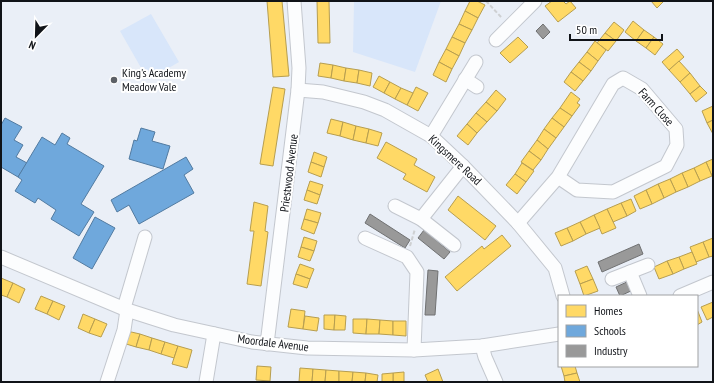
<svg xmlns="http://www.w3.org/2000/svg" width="714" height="383" font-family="'PT Sans Narrow',sans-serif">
	<rect width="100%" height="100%" fill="#eaeff7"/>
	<g fill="#d8e6fa">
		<polygon points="354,1 441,1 415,72 353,52"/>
		<polygon points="151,14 179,62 148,80 120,31"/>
	</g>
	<g fill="#ffd966" stroke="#b79e4f">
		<polygon points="267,1 282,1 289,76 273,77"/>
		<polygon points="317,1 329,1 330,43 318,43"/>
		<polygon points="470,1 477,1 485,5 478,18 465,11"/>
		<polygon points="552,1 563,1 566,4 570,1 576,8 558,22 545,6"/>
		<polygon points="651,1 664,1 657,8"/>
		<polygon points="465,11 478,18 472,30 459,24"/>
		<polygon points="633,21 644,30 636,41 625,32"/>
		<polygon points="614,22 624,30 616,41 605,33"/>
		<polygon points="459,24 472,30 465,43 452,37"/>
		<polygon points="644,30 654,37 646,48 636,41"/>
		<polygon points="605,33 616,41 608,51 597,43"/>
		<polygon points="452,37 465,43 459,56 446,49"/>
		<polygon points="518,37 528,47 510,63 500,53"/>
		<polygon points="654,37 663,44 655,55 646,48"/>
		<polygon points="595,41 606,50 598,61 587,52"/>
		<polygon points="446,49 459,56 452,69 439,62"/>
		<polygon points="677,49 684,57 669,70 662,62"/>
		<polygon points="587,52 598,61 591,71 579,62"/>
		<polygon points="679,61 690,73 680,82 669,70"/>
		<polygon points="439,62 452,69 446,82 433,75"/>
		<polygon points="579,62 591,71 583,81 571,72"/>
		<polygon points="320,63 333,65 331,78 318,76"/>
		<polygon points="333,65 346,68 344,81 331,78"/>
		<polygon points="346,68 359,70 357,83 344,81"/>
		<polygon points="359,70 372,73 370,86 357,83"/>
		<polygon points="571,72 583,81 575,91 564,82"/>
		<polygon points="690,73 700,86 690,94 680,82"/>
		<polygon points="379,76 390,82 384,93 373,87"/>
		<polygon points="390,82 401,88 395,99 384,93"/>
		<polygon points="700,86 707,93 696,102 690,94"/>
		<polygon points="273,87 285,89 273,166 260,164"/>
		<polygon points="416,87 428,93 418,111 407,105"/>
		<polygon points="401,88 413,93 407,105 395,99"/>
		<polygon points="496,90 506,99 497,111 486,102"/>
		<polygon points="571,92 580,99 577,103 580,105 572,116 560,108"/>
		<polygon points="486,102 497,111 487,122 476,113"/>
		<polygon points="713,106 713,120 707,123 702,111"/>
		<polygon points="560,108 572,116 564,127 552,118"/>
		<polygon points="476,113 487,122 477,133 467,124"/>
		<polygon points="552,118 564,127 556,138 544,129"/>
		<polygon points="331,119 343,122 340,136 327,133"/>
		<polygon points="713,120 713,134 707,123"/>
		<polygon points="343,122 356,126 353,140 340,136"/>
		<polygon points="467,124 477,133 468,145 457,136"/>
		<polygon points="356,126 369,129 366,143 353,140"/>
		<polygon points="369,129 382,133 378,146 366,143"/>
		<polygon points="544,129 556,138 548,149 537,140"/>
		<polygon points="537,140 548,149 541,160 529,151"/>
		<polygon points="386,142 417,159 414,165 435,177 427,192 403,179 406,174 377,158"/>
		<polygon points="529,151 541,160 533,170 521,162"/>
		<polygon points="314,152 327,157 324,167 311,162"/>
		<polygon points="713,159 713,175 712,176 706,162"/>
		<polygon points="311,162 324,167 321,177 308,172"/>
		<polygon points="706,162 712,176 700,181 694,168"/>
		<polygon points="522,163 534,171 526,182 515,174"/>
		<polygon points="694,168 700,181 688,187 682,173"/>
		<polygon points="682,173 688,187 676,192 670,179"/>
		<polygon points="515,174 526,182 517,194 506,185"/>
		<polygon points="670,179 676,192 664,198 658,184"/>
		<polygon points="310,181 323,185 320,195 307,190"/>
		<polygon points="658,184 664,198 652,204 646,190"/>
		<polygon points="307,190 320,195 317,204 304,200"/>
		<polygon points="646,190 652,204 640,209 634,196"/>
		<polygon points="458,196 496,226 485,240 448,210"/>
		<polygon points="631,199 636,211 627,216 621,203"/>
		<polygon points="254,202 268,206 265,231 268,232 261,286 247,284 254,231 250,231"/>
		<polygon points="621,203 627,216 613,222 607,209"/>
		<polygon points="307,209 321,213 318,223 304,219"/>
		<polygon points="607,209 616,228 602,234 594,215"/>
		<polygon points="594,215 600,228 586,234 580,222"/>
		<polygon points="304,219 318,223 314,234 301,229"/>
		<polygon points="580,222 586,234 573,241 567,228"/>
		<polygon points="567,228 573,241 561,246 555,233"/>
		<polygon points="502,235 511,246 457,291 445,277 482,246 484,249"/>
		<polygon points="304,237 317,241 314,251 301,247"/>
		<polygon points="713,238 713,256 709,257 703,242"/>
		<polygon points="703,242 709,257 696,262 690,247"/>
		<polygon points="301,247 314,251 310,261 298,257"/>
		<polygon points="692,252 697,264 684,269 679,257"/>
		<polygon points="679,257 684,269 673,274 667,261"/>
		<polygon points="667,261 673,274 659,279 654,267"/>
		<polygon points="300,264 314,269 310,279 296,274"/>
		<polygon points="587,266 593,279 580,284 575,271"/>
		<polygon points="296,274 310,279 307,288 293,284"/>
		<polygon points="1,278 13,283 7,297 1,295"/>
		<polygon points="593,279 598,291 584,296 580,284"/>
		<polygon points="13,283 25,289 19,303 7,297"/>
		<polygon points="41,296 53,301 47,314 35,309"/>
		<polygon points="53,301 65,306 59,320 47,314"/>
		<polygon points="713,302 713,317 707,320 701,307"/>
		<polygon points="291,309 305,311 303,329 288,327"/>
		<polygon points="697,309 702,322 697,325"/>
		<polygon points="83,314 95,319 89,333 78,328"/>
		<polygon points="324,315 335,315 334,330 324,329"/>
		<polygon points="335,315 346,316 345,330 334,330"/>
		<polygon points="305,316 319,318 317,331 303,329"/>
		<polygon points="95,319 107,324 101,337 89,333"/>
		<polygon points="353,319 367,319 366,334 353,333"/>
		<polygon points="367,319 380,320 379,334 366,334"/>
		<polygon points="380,320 393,321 393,335 379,334"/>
		<polygon points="393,321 406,321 406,336 393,335"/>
		<polygon points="127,331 140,334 136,347 123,343"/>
		<polygon points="140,334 152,338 149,350 136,347"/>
		<polygon points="152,338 165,342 161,354 149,350"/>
		<polygon points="165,342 178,346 174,358 161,354"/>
		<polygon points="178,346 192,350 187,368 172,364"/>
		<polygon points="257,366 271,367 270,381 256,380"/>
		<polygon points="561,366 575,366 577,373 564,376"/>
		<polygon points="300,368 313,369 312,382 299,382"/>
		<polygon points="313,369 326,370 325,382 312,382"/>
		<polygon points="438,369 443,382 428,382 425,375"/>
		<polygon points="326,370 339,371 339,382 325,382"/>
		<polygon points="339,371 353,372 352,382 339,382"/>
		<polygon points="353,372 366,373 365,382 352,382"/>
		<polygon points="404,372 404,382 393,382 393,373"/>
		<polygon points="366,373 378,375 377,382 365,382"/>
		<polygon points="393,373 393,382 382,382 382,374"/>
		<polygon points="577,373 580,382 565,382 564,376"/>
	</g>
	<g fill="#6fa8dc" stroke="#527ba1">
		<polygon points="5,118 22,127 14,140 23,145 16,157 27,163 18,177 1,167 1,125"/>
		<polygon points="141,128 155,132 152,141 170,146 163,169 129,159 134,140 137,141"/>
		<polygon points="62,133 70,138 67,144 104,166 81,204 94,212 79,236 51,219 56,210 38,198 35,203 15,191 22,180 18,177 42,137 55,145"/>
		<polygon points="186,157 193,169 184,175 194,193 139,224 129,205 117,212 111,200"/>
		<polygon points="95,217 115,228 92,269 73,258"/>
	</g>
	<g fill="#999" stroke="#707172">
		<polygon points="543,24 550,32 543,39 536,31"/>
		<polygon points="370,214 410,240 405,248 365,223"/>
		<polygon points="424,230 450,252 444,259 418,238"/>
		<polygon points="639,244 643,254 602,272 598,262"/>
		<polygon points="428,270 438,271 435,315 425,315"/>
		<polygon points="629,281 633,290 620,296 616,287"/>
	</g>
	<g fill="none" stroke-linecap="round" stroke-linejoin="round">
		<defs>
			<g id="minor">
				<polyline points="496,40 535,1"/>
				<polyline points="465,79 477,87"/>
				<polyline points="298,90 323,92 364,102 385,110 431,136 463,166 518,223 555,268 563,296"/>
				<polyline points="431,136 476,62"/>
				<polyline points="395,206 421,219 454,245"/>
				<polyline points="421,219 463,166"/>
				<polyline points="518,223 558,177 613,84 623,78 642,89 676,129 677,145 666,166 613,192 577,190 558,177"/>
				<polyline points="365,238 407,257 417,272 414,350"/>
				<polyline points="1,257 127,310 174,325 252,342 307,348 414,350 482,346 559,334"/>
				<polyline points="630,272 640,296"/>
				<polyline points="612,279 648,265"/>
				<polyline points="680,296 713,282"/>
				<polyline points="124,308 145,237"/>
				<polyline points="267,344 298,90 299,68 294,1"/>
				<polyline points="482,346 485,357 496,382"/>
				<polyline points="107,382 124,330 127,310"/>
				<polyline points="206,382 214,334"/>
			</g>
		</defs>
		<use href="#minor" stroke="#c3c7ce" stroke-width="15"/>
		<g stroke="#ced0d2" stroke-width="2" stroke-dasharray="4 2" stroke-linecap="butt">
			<polyline points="486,1 502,18"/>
			<polyline points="410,246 415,229"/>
		</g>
		<use href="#minor" stroke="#fcfdfe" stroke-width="13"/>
	</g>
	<circle fill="#5c6066" stroke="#fff" stroke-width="1.5" cx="114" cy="80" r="4"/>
	<g text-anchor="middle" stroke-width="4" stroke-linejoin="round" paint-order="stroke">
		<g font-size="12" fill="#101318" stroke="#fff" text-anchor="start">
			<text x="122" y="77">King's Academy<tspan x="122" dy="14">Meadow Vale</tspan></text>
		</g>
		<g font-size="12" fill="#101318" stroke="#fff">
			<text transform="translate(656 107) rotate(48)" y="4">Farm Close</text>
			<text transform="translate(455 160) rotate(43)" y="4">Kingsmere Road</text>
			<text transform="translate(289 173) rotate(-83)" y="4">Priestwood Avenue</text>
			<text transform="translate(273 343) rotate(7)" y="4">Moordale Avenue</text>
		</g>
	</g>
	<rect width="714" height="383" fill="none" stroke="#101318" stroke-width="4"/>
	<rect x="558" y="295" width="140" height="72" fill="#ffffff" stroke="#9fa1a3"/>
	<rect x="566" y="305" width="20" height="12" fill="#ffd966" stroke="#9fa1a3"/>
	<text x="594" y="315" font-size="12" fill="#101318">Homes</text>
	<rect x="566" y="325" width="20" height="12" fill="#6fa8dc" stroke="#9fa1a3"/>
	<text x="594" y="335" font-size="12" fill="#101318">Schools</text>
	<rect x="566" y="345" width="20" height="12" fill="#999999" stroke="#9fa1a3"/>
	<text x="594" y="355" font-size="12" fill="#101318">Industry</text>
	<g transform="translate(36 36) rotate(203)" stroke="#ffffff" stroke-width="3" paint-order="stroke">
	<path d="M0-3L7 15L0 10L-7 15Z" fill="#101318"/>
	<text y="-6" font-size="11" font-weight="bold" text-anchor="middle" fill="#101318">N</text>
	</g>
	<path d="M570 34v6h92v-6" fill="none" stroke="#101318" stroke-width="2"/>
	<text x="576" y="34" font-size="12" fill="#101318" stroke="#ffffff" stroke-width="3" paint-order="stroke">50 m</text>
</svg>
